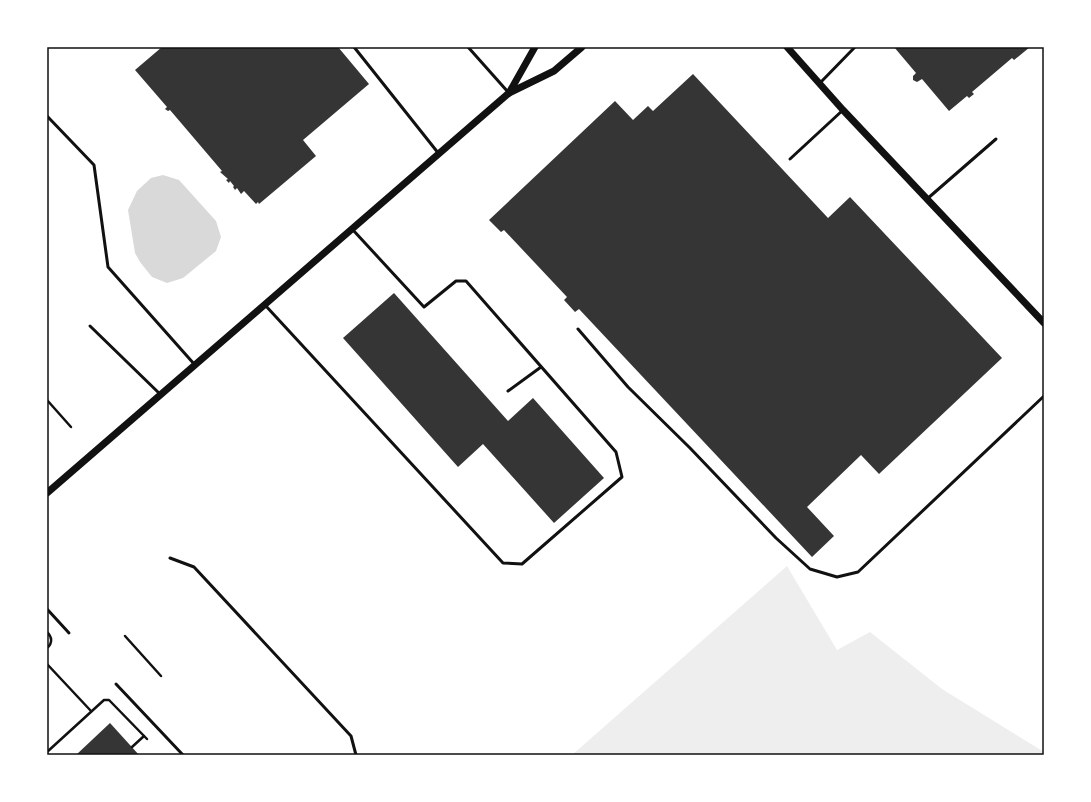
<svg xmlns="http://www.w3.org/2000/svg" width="1091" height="802" font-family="'Exo 2',sans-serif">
	<rect width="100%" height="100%" fill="#fff"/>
	<polygon fill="#eee" points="787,566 837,650 870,632 942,689 1044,752 1044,755 572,755"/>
	<polygon fill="#d9d9d9" points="163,175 179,180 216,221 221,237 216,251 183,278 167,283 152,277 140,262 135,253 128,210 137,191 151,178"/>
	<g fill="#353535">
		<polygon points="162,47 338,47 369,84 303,140 316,156 259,204 258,202 256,204 244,191 241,194 237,188 235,190 233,187 234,186 230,181 229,183 226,180 228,179 220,172 222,171 170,110 168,111 165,109 167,107 135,70"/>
		<polygon points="894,47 1030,47 1014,60 1012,58 972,92 974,94 969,98 967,96 949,111 922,79 917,82 913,80 913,76 916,73"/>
		<polygon points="693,74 828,218 850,197 1002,358 879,474 861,455 807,507 834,536 812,557 579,309 575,312 564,300 567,297 504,230 501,232 489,220 615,101 633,120 648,106 653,111"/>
		<polygon points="394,293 508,421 533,398 604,478 554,523 483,444 458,467 343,338"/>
		<polygon points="110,723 139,755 76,755"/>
	</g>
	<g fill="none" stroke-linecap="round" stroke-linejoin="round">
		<g stroke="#111" stroke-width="2.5">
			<polyline points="47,400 71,427"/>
			<path d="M47,632C52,637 53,643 47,648"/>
			<polyline points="125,636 161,676"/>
			<polyline points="47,664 91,711"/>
			<polyline points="132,747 144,736"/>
			<polyline points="47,752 104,700 109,700 147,739"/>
		</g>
		<g stroke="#111" stroke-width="3">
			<polyline points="354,47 439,154"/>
			<polyline points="468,47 508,92"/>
			<polyline points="820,83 855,47"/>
			<polyline points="47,116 94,165 108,267 195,365"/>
			<polyline points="790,159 843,110"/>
			<polyline points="927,199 996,139"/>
			<polyline points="265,305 503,563 522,564 622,477 616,452 466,281 456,281 424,307 353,230"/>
			<polyline points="90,326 161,395"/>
			<polyline points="578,329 628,387 690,448 776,538 810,569 837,577 858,572 1044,396"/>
			<polyline points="508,391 541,367"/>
			<polyline points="170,558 194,567 351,736 356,755"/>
			<polyline points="47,609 69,633"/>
			<polyline points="116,684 183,755"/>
		</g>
		<g stroke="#111" stroke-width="7">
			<polyline points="787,47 843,110 1044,323"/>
			<polyline points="509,93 535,47"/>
			<polyline points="47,493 509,93 554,71 582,47"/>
		</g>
	</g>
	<rect width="1091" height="802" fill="none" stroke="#ffffff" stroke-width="96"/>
	<rect x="48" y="48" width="995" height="706" fill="none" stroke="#111" stroke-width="1.5"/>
</svg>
